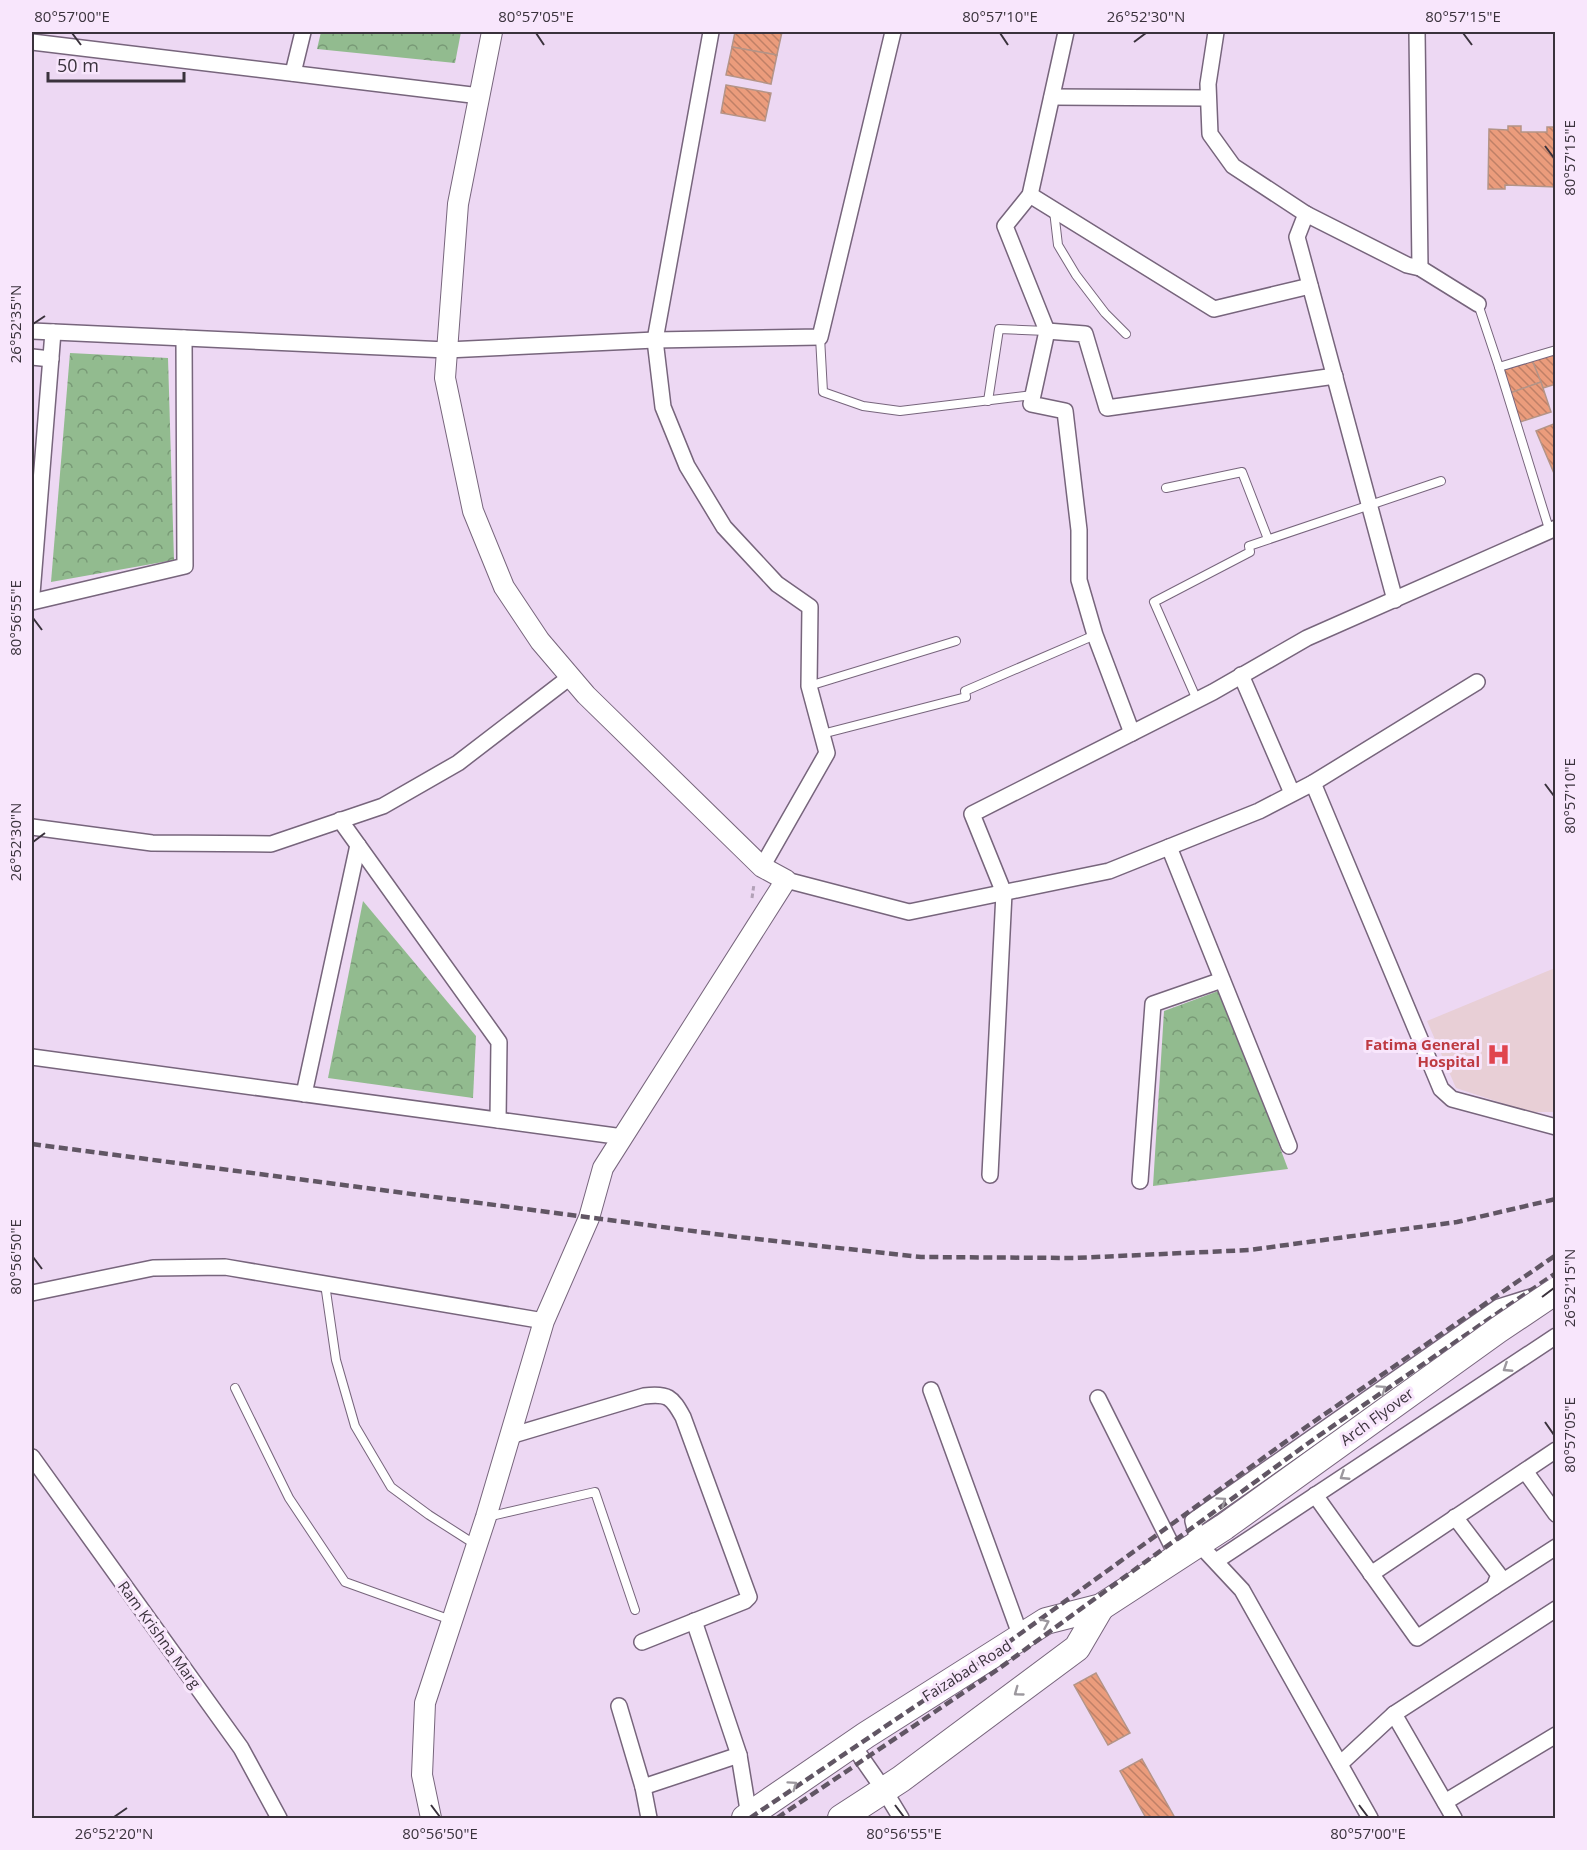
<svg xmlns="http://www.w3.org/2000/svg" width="1587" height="1850" font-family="'Open Sans',sans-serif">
	<defs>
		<pattern id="park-crowns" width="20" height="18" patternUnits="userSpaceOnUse" patternTransform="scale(1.5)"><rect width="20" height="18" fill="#92bb8f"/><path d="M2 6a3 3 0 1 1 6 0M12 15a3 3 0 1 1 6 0" fill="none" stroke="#789976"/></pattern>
		<pattern id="building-back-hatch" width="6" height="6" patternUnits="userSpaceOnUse" patternTransform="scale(1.5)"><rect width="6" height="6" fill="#eb9c7c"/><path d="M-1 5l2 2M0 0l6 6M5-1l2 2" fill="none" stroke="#bf8067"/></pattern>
	</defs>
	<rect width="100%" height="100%" fill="#edd8f3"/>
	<polygon fill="#e8cfd6" points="1555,968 1555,1112 1529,1112 1456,1088 1427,1021"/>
	<g fill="url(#park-crowns)">
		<polygon points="321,32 461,32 455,63 317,49"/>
		<polygon points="70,353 168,358 174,560 51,582"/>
		<polygon points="363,901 476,1036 473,1098 328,1078"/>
		<polygon points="1221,990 1288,1169 1153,1186 1164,1011"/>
	</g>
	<g fill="url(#building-back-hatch)" stroke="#b49487" stroke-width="1.5">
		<polygon points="735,32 782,32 777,55 732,47"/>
		<polygon points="732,47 777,55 771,84 726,75"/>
		<polygon points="726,85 771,93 765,121 721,113"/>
		<polygon points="1508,126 1521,126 1521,132 1547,132 1547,127 1556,127 1556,187 1505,185 1505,189 1488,189 1489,129 1508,130"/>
		<polygon points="1554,352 1556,356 1556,384 1543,388 1532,360"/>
		<polygon points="1532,360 1541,382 1510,393 1501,371"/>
		<polygon points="1541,382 1551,412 1520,422 1510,393"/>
		<polygon points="1556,423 1556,478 1536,431"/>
		<polygon points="1096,1673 1130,1733 1108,1745 1074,1685"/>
		<polygon points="1142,1759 1175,1818 1146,1818 1120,1771"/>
	</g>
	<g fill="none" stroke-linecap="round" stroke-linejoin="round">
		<defs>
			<g id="service">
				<polyline points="1054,211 1058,245 1076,275 1105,313 1126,334"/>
				<polyline points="1478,304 1499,367 1556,350"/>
				<polyline points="820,337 823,392 863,406 900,411 1033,395"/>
				<polyline points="1499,367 1550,532"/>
				<polyline points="988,401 999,329 1047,331"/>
				<polyline points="1166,488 1242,472 1268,539"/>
				<polyline points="809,686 956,641"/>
				<polyline points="1197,700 1154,602 1250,552 1249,546 1441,481"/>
				<polyline points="822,734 966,697 965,691 1095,635"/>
				<polyline points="325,1284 336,1360 355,1426 391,1487 429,1515 476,1545"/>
				<polyline points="235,1388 289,1498 345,1582 451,1620"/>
				<polyline points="487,1517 595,1492 635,1610"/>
			</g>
			<g id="minor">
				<polyline points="711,32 655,340 663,407 687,466 724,527 777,584 810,607 809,686 827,753 762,867"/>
				<polyline points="1066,32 1030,195 1005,226 1047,331 1031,404 1065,411 1079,530 1079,580 1095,635 1132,733"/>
				<polyline points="1216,32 1208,84 1210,134 1233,166 1306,214 1407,265 1420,268 1478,304"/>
				<polyline points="1417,32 1420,268"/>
				<polyline points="32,42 480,96"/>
				<polyline points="293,73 303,32"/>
				<polyline points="1052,97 1208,98"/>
				<polyline points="1030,195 1214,309 1310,286"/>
				<polyline points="1306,214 1297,237 1395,600"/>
				<polyline points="32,331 447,350 655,340 820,337 893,32"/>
				<polyline points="1047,331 1085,334 1107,408 1335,376"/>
				<polyline points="32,357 51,359"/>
				<polyline points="32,594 53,332"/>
				<polyline points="32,602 185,566 184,338"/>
				<polyline points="1241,675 1292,793"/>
				<polyline points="1313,783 1441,1089 1452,1099 1556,1127"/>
				<polyline points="340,820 499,1042 498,1120"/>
				<polyline points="32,827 152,843 271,844 383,806 458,763 570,677"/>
				<polyline points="1169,847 1289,1146"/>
				<polyline points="786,880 909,912 1109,871 1259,811 1313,783 1477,682"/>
				<polyline points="32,1057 623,1137"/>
				<polyline points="304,1094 358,845"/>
				<polyline points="990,1175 1004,893 972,814 1213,692 1307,638 1556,528"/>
				<polyline points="1140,1181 1153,1004 1222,980"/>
				<polyline points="32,1293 153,1268 225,1267 544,1321"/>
				<polyline points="931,1390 1021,1637"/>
				<polyline points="1098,1398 1178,1558"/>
				<path d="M510,1436L644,1396C668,1393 672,1397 683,1417L749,1597L745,1601L642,1642"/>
				<polyline points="32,1457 241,1748 279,1818"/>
				<polyline points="1525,1471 1556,1514"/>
				<polyline points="1315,1495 1417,1638 1494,1587 1499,1575 1455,1517"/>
				<polyline points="1216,1561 1556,1336"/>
				<polyline points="1371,1574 1556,1450"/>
				<polyline points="1494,1587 1556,1547"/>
				<polyline points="694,1621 739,1755 749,1816"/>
				<polyline points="619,1706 643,1787 649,1818"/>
				<polyline points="1394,1714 1454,1818"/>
				<polyline points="852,1744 884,1790 901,1818"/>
				<polyline points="1340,1764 1394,1714 1556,1609"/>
				<polyline points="643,1787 739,1755"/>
				<polyline points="1445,1802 1556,1735"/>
				<polyline points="1370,1818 1242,1590 1199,1544 1193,1521 1499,1307 1534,1296 1537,1297"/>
			</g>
			<polyline id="tertiary" points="431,1818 422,1775 425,1703 486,1517 544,1321 589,1218 603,1168 786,880 762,867 586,695 540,641 504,587 473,511 445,378 458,204 492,32"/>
			<g id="primary">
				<polyline points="745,1818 866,1735 1046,1621 1101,1607 1224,1527"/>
				<polyline points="841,1818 901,1779 1077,1648 1101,1607"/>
			</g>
		</defs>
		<use href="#service" stroke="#77657c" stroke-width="10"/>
		<use href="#minor" stroke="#77657c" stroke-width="18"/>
		<use href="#tertiary" stroke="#77657c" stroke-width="22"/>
		<use href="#primary" stroke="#77657c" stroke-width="28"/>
		<polyline stroke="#b2a1b7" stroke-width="3" stroke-dasharray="4.5 3" stroke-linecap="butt" points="752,898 754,884"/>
		<use href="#service" stroke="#fff" stroke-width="8"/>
		<use href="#minor" stroke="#fff" stroke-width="15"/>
		<use href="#tertiary" stroke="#fff" stroke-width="20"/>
		<use href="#primary" stroke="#fff" stroke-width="26"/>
		<g stroke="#615664" stroke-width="4.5" stroke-dasharray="9 4.5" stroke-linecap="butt">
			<polyline points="32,1144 738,1237 921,1257 1075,1258 1249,1250 1457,1222 1556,1199"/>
			<polyline points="750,1818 988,1657 1306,1427 1556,1255"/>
			<polyline points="777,1818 997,1670 1314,1439 1556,1273"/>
		</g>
		<defs>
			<polyline id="primary-bridge" points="1224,1527 1498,1330 1556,1291"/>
		</defs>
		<use href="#primary-bridge" stroke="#77657c" stroke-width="28" stroke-linecap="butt"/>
		<use href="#primary-bridge" stroke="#fff" stroke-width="26"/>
	</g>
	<defs><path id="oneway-chevron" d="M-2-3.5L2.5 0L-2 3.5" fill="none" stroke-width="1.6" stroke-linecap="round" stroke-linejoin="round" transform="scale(1.5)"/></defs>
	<g stroke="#9c989e">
		<use href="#oneway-chevron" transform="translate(1507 1368) rotate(147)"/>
		<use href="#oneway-chevron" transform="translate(1382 1389) rotate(-35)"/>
		<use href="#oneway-chevron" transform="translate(1344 1476) rotate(147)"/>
		<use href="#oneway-chevron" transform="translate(1222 1501) rotate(-35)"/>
		<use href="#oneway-chevron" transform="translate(1045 1623) rotate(-24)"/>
		<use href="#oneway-chevron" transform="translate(1018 1692) rotate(144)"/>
		<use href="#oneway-chevron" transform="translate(793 1785) rotate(-35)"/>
	</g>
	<path fill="none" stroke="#3a323c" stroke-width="2" d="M72,33L81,45M536,33L544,45M1000,33L1008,45M1463,33L1472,45M1134,42L1146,33M1545,146L1554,158M33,324L45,316M33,618L42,630M1545,784L1554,796M33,842L45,833M33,1257L42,1269M1542,1297L1554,1288M1545,1422L1554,1435M431,1805L440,1817M895,1805L904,1817M1359,1805L1368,1817M114,1817L127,1808"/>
	<defs>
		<symbol id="hospital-bare" viewBox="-9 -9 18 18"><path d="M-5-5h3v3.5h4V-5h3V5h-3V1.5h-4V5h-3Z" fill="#e0444e" stroke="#f8e6fc" stroke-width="2.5" paint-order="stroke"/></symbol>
	</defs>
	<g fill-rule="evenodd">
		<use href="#hospital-bare" x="1482" y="1038" width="33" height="33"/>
	</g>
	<g text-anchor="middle" stroke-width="6" stroke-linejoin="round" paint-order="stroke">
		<g font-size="15" font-weight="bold" fill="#be3a42" stroke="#f8e6fc" text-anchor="end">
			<text x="1480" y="1050">Fatima General<tspan x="1480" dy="17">Hospital</tspan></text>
		</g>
		<g font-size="15" fill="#3a323c" stroke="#f8e6fc">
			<text transform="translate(1377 1417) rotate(-36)" y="5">Arch Flyover</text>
			<text transform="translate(159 1635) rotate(54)" y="5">Ram Krishna Marg</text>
			<text transform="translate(967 1671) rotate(-32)" y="5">Faizabad Road</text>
		</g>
	</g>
	<rect width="1587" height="1850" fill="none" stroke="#f8e6fc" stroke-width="66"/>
	<path d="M48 72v9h136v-9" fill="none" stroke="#3a323c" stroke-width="3"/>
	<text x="57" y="72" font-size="18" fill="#3a323c" stroke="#f8e6fc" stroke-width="4.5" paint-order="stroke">50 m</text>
	<rect x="33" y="33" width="1521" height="1784" fill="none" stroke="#3a323c" stroke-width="2"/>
	<g font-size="15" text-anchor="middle" fill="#3a323c">
		<text x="72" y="22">80°57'00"E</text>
		<text x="536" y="22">80°57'05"E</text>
		<text x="1000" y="22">80°57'10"E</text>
		<text x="1146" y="22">26°52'30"N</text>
		<text x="1463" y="22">80°57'15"E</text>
		<text transform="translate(1570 158) rotate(-90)" y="5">80°57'15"E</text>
		<text transform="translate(16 324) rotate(-90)" y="5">26°52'35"N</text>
		<text transform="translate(16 618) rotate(-90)" y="5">80°56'55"E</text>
		<text transform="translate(1570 796) rotate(-90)" y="5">80°57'10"E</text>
		<text transform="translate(16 842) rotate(-90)" y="5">26°52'30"N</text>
		<text transform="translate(16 1257) rotate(-90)" y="5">80°56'50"E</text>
		<text transform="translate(1570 1288) rotate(-90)" y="5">26°52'15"N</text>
		<text transform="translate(1570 1435) rotate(-90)" y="5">80°57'05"E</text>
		<text x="114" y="1839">26°52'20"N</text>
		<text x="440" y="1839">80°56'50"E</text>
		<text x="904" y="1839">80°56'55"E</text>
		<text x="1368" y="1839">80°57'00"E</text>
	</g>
</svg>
